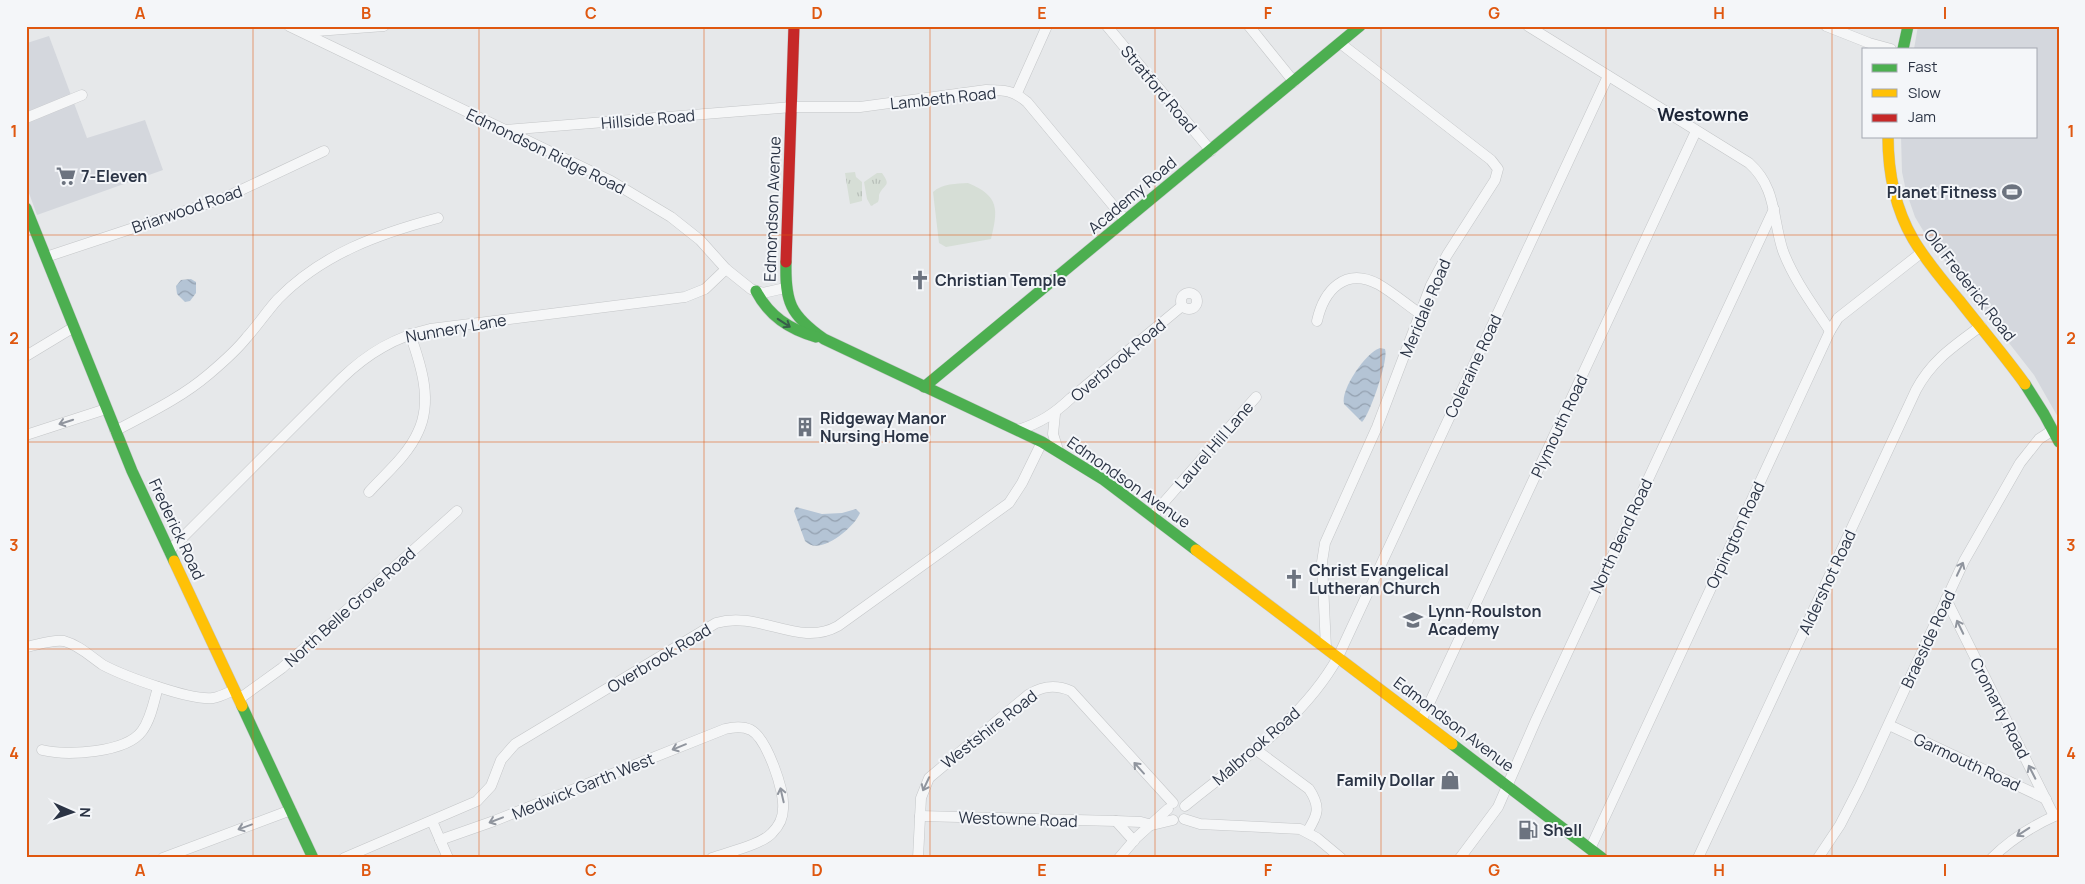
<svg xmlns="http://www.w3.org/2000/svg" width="2085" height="884" font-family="Manrope,sans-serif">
	<defs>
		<pattern id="park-tufts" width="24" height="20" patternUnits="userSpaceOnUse" patternTransform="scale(1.25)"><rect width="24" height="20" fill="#d6ded6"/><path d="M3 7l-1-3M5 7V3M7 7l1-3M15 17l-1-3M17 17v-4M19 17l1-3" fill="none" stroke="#b8bfb9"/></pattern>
		<pattern id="water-waves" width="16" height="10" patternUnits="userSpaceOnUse" patternTransform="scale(1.25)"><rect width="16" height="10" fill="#b4c4d5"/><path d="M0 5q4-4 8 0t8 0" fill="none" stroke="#93a0af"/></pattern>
	</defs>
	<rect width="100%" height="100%" fill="#e6e8ea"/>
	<g fill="#d4d7dd">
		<polygon points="1918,26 2059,26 2059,419 2034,375 1930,242 1915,217 1906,191 1902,172 1901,136 2036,136 2036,49 1914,49"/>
		<polygon points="49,36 87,138 145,120 163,170 37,215 26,185 26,40 27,43"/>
	</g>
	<path fill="#d6ded6" d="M968,183C1000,196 998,210 991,239L946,247L939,243L933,192C943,183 956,184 968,183Z"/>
	<g fill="url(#park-tufts)">
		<polygon points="855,172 856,177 862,182 862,201 850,204 845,173"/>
		<path d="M877,173H882C892,187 884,183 879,195C879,197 879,200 878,202L871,206L867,199L864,182Z"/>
	</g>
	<g fill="url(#water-waves)">
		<polygon points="191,279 196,282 196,293 190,301 185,302 177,294 176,286 181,280"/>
		<path d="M1380,348L1385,349C1389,359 1370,414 1362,422L1344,404C1340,390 1366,352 1380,348Z"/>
		<path d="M796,507L822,514L842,513L856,509L860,513C854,528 819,557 805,541L794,511Z"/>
	</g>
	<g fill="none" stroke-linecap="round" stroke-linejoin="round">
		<defs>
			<g id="street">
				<polyline points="289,26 611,181 671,217 700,240 726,269 751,289 763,293 785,288"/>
				<polyline points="1107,26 1211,151"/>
				<polyline points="1249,26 1294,82"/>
				<path d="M1528,26L1749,163C1777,188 1772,218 1783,251C1794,280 1813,305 1830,331"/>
				<polyline points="1826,26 1869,43 1891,49"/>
				<polyline points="303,32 384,26"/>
				<polyline points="1017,93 1047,26"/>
				<polyline points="26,118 82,95"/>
				<path d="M504,130L792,107H860L986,90C1004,90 1013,90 1027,102L1126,221"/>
				<polyline points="46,257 224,198 324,151"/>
				<circle cx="1189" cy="301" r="8"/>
				<path d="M1317,321C1324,290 1345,267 1378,284C1392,292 1406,304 1419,313"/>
				<polyline points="26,356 74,327"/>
				<polyline points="1055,414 1053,434 1058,450"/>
				<path d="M1018,430C1040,423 1054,414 1071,398L1182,306"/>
				<path d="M115,431C147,414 181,398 209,374C222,363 236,351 247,337C258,325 267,311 278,299C322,254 378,234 438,218"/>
				<polyline points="26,435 106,409"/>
				<path d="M369,492C385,474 408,455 418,432C433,401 421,365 410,334"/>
				<polyline points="1152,516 1256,397"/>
				<path d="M169,551L342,378C368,353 395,337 430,329L685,297L705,289L726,269"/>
				<polyline points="1946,599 2054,816"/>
				<path d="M26,647C37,645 53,639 64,641C79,645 91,657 103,665C124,676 191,701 213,698C220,697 227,693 234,690"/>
				<polyline points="1326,648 1322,562 1325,543 1377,427 1431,285 1447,255 1495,180 1498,169 1491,160 1340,43"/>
				<polyline points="239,699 282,668 457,511"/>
				<polyline points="1421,721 1696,131"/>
				<polyline points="1889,725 2046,799"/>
				<path d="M1255,749L1309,789C1321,807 1318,815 1307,832"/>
				<path d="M42,750C67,756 126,753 142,731C151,719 154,701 158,687"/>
				<path d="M1185,806C1240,761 1303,720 1338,657L1608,76"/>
				<polyline points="920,816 1116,821 1141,822 1152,825 1173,820"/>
				<polyline points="1184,819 1200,824 1300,829 1317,838 1341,858"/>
				<polyline points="432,821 448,858"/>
				<polyline points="1116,821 1134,841"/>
				<path d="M440,840L494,821L725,729C733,727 743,726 751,730C767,739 785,791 783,809C783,818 778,827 772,833C761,845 728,852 712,858"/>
				<polyline points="1590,849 1830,331 1838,318 1921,253"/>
				<polyline points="163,858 291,810"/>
				<path d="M344,858L477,801L491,786L501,760L515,744L716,623C759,610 799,648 838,626L1009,503L1022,483L1042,442"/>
				<path d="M918,858L921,798L929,778L1028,695C1042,686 1055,684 1071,691L1173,803"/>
				<polyline points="1119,858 1136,838 1168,809"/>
				<polyline points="1460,858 1498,807 1536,720 1774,209"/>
				<path d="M1698,858L1916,390C1932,360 1954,346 1981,326"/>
				<polyline points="1818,858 1840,825 1860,786 1964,561 2020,463 2039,439 2053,430"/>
				<path d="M1992,858C2012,838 2034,825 2059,814"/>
			</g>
			<g id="fast">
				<polyline points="1903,49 1908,26"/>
				<polyline points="26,208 132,471 174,561"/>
				<path d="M786,262C785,302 790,315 824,339L1042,442L1104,480L1196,550"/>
				<path d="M756,291C769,316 789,329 816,337"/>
				<polyline points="2025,384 2044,414 2059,442"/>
				<polyline points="924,387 1360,26"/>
				<polyline points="242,706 313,858"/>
				<polyline points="1452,744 1602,858"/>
			</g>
			<g id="slow">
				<path d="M1888,136C1888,171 1895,208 1913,239C1926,261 1943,281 1959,300C1981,328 2004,355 2025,384"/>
				<polyline points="1196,550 1452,744"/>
				<polyline points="174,561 242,706"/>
			</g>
			<polyline id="jam" points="786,262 794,26"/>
		</defs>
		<use href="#street" stroke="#c4c6c8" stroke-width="11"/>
		<use href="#fast" stroke="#c4c6c8" stroke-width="12"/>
		<use href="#slow" stroke="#c4c6c8" stroke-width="12"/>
		<use href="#jam" stroke="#c4c6c8" stroke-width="12"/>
		<use href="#street" stroke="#f5f6f7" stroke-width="10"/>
		<use href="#fast" stroke="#4caf50" stroke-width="11"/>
		<use href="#slow" stroke="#ffc107" stroke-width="11"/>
		<use href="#jam" stroke="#c62828" stroke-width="11"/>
	</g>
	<defs><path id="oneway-shaft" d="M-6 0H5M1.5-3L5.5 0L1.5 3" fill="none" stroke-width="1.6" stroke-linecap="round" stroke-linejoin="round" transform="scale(1.25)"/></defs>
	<use stroke="#375f49" href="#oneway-shaft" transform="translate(784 323) rotate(33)"/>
	<g stroke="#90959e">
		<use href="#oneway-shaft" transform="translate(66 422) rotate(162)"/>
		<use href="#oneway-shaft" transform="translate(1960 569) rotate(-65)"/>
		<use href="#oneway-shaft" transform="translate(1960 627) rotate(-116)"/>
		<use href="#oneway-shaft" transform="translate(679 747) rotate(158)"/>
		<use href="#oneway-shaft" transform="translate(1139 768) rotate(-132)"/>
		<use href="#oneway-shaft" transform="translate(2032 772) rotate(-117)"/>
		<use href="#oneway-shaft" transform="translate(926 784) rotate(115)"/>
		<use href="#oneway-shaft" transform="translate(782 795) rotate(-103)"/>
		<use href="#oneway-shaft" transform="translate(496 820) rotate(159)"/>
		<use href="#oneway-shaft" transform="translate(245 827) rotate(160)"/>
		<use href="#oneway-shaft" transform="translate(2023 832) rotate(147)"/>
	</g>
	<path fill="none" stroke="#df570f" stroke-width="1" stroke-opacity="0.55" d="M253,26V858M479,26V858M704,26V858M930,26V858M1155,26V858M1381,26V858M1606,26V858M1832,26V858M26,235H2059M26,442H2059M26,649H2059"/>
	<defs>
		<symbol id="supermarket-bare" viewBox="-9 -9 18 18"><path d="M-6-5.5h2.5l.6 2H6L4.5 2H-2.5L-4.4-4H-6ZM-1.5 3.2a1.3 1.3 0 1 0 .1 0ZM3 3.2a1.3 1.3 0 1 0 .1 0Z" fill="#6c737f" stroke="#f4f6f9" stroke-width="2.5" paint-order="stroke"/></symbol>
		<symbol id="stadium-bare" viewBox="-9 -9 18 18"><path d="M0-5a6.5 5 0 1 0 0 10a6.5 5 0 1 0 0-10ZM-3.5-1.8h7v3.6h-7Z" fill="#6c737f" stroke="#f4f6f9" stroke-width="2.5" paint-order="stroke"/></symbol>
		<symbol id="church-bare" viewBox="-9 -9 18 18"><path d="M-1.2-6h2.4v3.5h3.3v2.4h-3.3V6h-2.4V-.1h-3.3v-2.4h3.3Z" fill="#6c737f" stroke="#f4f6f9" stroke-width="2.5" paint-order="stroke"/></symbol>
		<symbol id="building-bare" viewBox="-9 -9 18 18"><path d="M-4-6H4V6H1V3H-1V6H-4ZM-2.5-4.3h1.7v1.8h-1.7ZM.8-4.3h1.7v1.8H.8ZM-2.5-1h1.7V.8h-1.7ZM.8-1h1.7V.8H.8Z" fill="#6c737f" stroke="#f4f6f9" stroke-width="2.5" paint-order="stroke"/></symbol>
		<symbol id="school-bare" viewBox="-9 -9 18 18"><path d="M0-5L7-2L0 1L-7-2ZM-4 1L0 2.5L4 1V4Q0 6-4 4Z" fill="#6c737f" stroke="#f4f6f9" stroke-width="2.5" paint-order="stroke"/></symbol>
		<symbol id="shop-bare" viewBox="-9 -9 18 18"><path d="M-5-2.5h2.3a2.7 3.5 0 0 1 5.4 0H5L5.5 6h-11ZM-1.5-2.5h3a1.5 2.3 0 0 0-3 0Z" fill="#6c737f" stroke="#f4f6f9" stroke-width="2.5" paint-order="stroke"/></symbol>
		<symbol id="fuel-bare" viewBox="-9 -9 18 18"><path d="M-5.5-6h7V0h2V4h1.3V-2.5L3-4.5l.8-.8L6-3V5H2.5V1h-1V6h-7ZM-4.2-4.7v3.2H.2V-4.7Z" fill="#6c737f" stroke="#f4f6f9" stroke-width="2.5" paint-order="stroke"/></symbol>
	</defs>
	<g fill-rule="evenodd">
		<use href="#supermarket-bare" x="52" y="162" width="28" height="28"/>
		<use href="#stadium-bare" x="1998" y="178" width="28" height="28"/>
		<use href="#church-bare" x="906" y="266" width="28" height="28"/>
		<use href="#building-bare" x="791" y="413" width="28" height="28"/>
		<use href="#church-bare" x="1280" y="565" width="28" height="28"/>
		<use href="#school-bare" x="1399" y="606" width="28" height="28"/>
		<use href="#shop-bare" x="1436" y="766" width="28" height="28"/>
		<use href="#fuel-bare" x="1514" y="816" width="28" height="28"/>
	</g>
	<g text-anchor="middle" stroke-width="4" stroke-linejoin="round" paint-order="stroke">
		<g font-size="16" fill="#2b3445" stroke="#f4f6f9">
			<text transform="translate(1159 89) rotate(50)" y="6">Stratford Road</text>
			<text transform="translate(943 98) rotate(-6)" y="6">Lambeth Road</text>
			<text transform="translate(648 119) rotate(-5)" y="6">Hillside Road</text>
			<text transform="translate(546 151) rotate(26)" y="6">Edmondson Ridge Road</text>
			<text transform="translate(1132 195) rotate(-40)" y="6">Academy Road</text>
			<text transform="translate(187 209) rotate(-19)" y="6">Briarwood Road</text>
			<text transform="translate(772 209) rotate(-88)" y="6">Edmondson Avenue</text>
			<text transform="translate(1970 285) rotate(52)" y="6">Old Frederick Road</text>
			<text transform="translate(1425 308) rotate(-67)" y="6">Meridale Road</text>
			<text transform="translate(456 328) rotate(-10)" y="6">Nunnery Lane</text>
			<text transform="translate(1118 360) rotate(-40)" y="6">Overbrook Road</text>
			<text transform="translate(1473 366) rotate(-65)" y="6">Coleraine Road</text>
			<text transform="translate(1559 426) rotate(-65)" y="6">Plymouth Road</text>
			<text transform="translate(1214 445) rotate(-49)" y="6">Laurel Hill Lane</text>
			<text transform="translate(1129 482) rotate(35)" y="6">Edmondson Avenue</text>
			<text transform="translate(177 529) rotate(65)" y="6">Frederick Road</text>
			<text transform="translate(1735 535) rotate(-65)" y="6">Orpington Road</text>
			<text transform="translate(1621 536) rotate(-65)" y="6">North Bend Road</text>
			<text transform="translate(1827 582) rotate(-65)" y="6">Aldershot Road</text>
			<text transform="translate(350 607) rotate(-42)" y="6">North Belle Grove Road</text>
			<text transform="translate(1928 639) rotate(-65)" y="6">Braeside Road</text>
			<text transform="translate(659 658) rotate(-31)" y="6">Overbrook Road</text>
			<text transform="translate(2000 708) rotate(63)" y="6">Cromarty Road</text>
			<text transform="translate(1454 724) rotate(37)" y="6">Edmondson Avenue</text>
			<text transform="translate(989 729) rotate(-38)" y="6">Westshire Road</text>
			<text transform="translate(1256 746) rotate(-41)" y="6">Malbrook Road</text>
			<text transform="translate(1967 762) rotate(25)" y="6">Garmouth Road</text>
			<text transform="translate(583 786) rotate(-22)" y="6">Medwick Garth West</text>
			<text transform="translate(1018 819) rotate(2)" y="6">Westowne Road</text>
		</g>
		<g font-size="16" font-weight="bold" fill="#2b3445" stroke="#f4f6f9" text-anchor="start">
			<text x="81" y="182">7-Eleven</text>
			<text x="1997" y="198" text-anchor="end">Planet Fitness</text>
			<text x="935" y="286">Christian Temple</text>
			<text x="820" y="424">Ridgeway Manor<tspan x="820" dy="18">Nursing Home</tspan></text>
			<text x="1309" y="576">Christ Evangelical<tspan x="1309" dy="18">Lutheran Church</tspan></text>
			<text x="1428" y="617">Lynn-Roulston<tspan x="1428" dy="18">Academy</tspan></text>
			<text x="1435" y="786" text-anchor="end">Family Dollar</text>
			<text x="1543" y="836">Shell</text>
		</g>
		<g font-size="18" font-weight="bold" fill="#1d2536" stroke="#f4f6f9">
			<text x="1703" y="121">Westowne</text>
		</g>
	</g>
	<rect width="2085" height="884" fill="none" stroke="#f4f6f9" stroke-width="55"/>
	<rect x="1862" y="48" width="175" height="90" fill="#f4f6f9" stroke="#a4a8b1"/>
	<rect x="1872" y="64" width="25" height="8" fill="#4caf50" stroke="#a4a8b1"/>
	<text x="1908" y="72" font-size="15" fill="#2b3445">Fast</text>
	<rect x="1872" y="89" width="25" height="8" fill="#ffc107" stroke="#a4a8b1"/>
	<text x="1908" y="98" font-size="15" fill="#2b3445">Slow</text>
	<rect x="1872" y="114" width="25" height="8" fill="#c62828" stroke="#a4a8b1"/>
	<text x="1908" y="122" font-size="15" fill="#2b3445">Jam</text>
	<g transform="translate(72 812) rotate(92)" stroke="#f4f6f9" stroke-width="4" paint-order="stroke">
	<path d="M0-4L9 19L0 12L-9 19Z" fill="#2b3445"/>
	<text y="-8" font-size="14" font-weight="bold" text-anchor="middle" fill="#2b3445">N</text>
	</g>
	<rect x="28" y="28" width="2030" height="828" fill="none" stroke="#df570f" stroke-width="2"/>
	<g font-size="16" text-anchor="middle" font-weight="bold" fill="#df570f">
		<text x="140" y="19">A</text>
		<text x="366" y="19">B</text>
		<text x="591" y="19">C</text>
		<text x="817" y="19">D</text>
		<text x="1042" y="19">E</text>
		<text x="1268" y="19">F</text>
		<text x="1494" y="19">G</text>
		<text x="1719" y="19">H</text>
		<text x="1945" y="19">I</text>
		<text x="14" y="137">1</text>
		<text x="2071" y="137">1</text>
		<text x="14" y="344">2</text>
		<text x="2071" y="344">2</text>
		<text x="14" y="551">3</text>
		<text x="2071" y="551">3</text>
		<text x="14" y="759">4</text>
		<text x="2071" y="759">4</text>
		<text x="140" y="876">A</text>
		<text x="366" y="876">B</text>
		<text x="591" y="876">C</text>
		<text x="817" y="876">D</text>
		<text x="1042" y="876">E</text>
		<text x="1268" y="876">F</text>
		<text x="1494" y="876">G</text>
		<text x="1719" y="876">H</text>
		<text x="1945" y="876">I</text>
	</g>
</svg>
